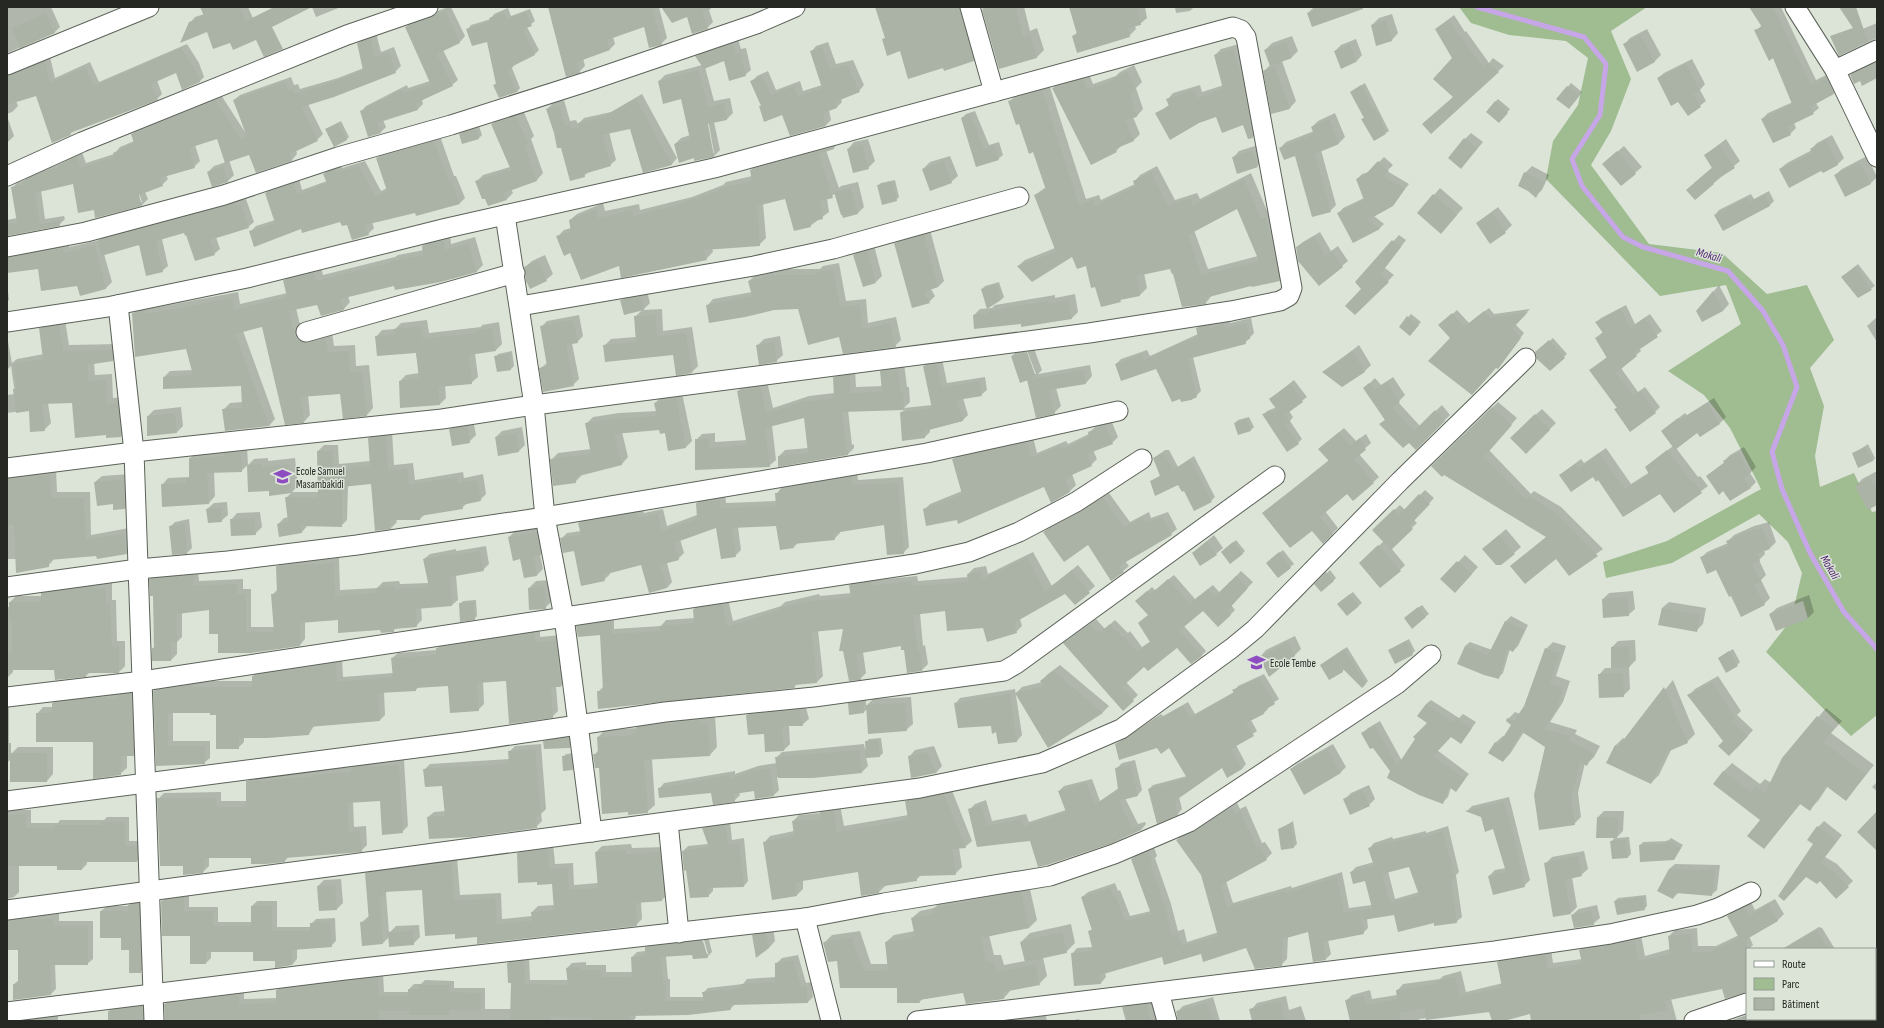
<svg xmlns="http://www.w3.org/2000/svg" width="1884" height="1028" font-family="'Sofia Sans Condensed',sans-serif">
	<rect width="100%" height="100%" fill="#dce4d8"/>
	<polygon fill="#a0bc91" points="1459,7 1647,7 1611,31 1631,79 1611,131 1591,165 1649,244 1722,253 1767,294 1807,285 1834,340 1810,368 1824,406 1815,456 1820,487 1854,473 1872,512 1877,511 1877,715 1851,736 1766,652 1791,620 1802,573 1788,542 1759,514 1672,563 1606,578 1603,562 1667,541 1761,489 1730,428 1704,395 1668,371 1741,324 1726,285 1660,296 1546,179 1553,141 1578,105 1588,58 1566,41 1509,35 1471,23"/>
	<g fill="#0003" fill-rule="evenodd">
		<polygon points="7,7 51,7 60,27 54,33 7,53"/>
		<polygon points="202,7 248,7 260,34 230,42 190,23 195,17 204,14"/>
		<polygon points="312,7 341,7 316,17"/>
		<polygon points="448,7 451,7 465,36 460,42 443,50 458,80 452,85 422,100 423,104 418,109 383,120 386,127 380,133 361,112 366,106 407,85 408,88 430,81 406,27 412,21"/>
		<polygon points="609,7 659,7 667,38 661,44 644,26 613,37 615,44 609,50 583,58 585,66 579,72 567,76"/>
		<polygon points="662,7 708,7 713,22 707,28 688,16"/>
		<polygon points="876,7 967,7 980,54 973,60 944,67 901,50 883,40 886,37"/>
		<polygon points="982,7 1024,7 1030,31 1037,28 1044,50 1037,57 1000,68"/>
		<polygon points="1070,7 1145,7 1147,18 1140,24 1135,26 1136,29 1129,36 1073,36 1078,32"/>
		<polygon points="1175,7 1194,7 1190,11 1176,13"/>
		<polygon points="1314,7 1345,7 1308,13"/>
		<polygon points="1750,7 1781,7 1816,80 1832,72 1840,88 1834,93 1816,103 1819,108 1813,113 1794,123 1796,128 1790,134 1762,119 1768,113 1793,102 1774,57 1756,31 1762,25"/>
		<polygon points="508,8 511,16 530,9 535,21 527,27 539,50 535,54 515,64 512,68 520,88 517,92 494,85 497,83 488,40 468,29 471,25 491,19 494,14"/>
		<polygon points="1392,14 1398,33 1392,40 1377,45 1372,25 1379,18"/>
		<polygon points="1454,15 1465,32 1466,31 1489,63 1493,58 1504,66 1432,132 1454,96 1454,58 1436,29"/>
		<polygon points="1877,23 1877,38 1840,55 1841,38"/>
		<polygon points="1647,29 1661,55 1654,62 1624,45 1630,38"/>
		<path d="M376,33L381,52L394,47L401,66L395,72L308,104L323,134L317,140L296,150L297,154L292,160L257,171L250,154L229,160L234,175L228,181L213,186L208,172L214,166L226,162L217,137L195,145L200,161L194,167L166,175L168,179L162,185L145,192L148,199L142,205L96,217L95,208L74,183L41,190L45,219L64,216L65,219L59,225L7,235V220L17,218L12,188L18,182L24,181L29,176L62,163L82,152L86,163L114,154L120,147L134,141L132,134L138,129L221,95L245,132L234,100L240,95L291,77L294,85L298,84L300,89L338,78L364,68L358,44L364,38ZM138,190L142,202H140L136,191Z"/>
		<polygon points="1292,36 1298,51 1292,57 1282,61 1296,101 1290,108 1272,113 1264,71 1270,65 1265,50 1272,43"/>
		<path d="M738,39L741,49L746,48L751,70L745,75L724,60L705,67L714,101L730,98L733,113L727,119L714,122L720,150L714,156L694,157L675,144L681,138L690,135L682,97L664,102L659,81L665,75L702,65L696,57L702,51ZM706,119H708L714,153H712Z"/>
		<polygon points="1356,39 1362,55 1356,62 1335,51 1341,45"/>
		<polygon points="828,42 836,64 853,60 864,85 859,91 841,99 842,102 836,108 829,110 831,120 826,125 791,135 783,114 760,107 762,105 751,82 757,76 768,71 776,90 800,81 803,91 822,85 811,52 816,46"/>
		<polygon points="187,44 199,63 204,77 199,82 177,72 157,80 162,94 157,99 74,130 70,134 37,94 16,101 18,106 12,112 7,114 7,73 50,57 55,78 90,62 99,82"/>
		<polygon points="1239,44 1259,131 1253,137 1244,124 1217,116 1157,114 1170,104 1168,99 1173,93 1200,85 1202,92 1224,85 1215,55 1221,49"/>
		<polygon points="1692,59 1705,84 1700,90 1706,101 1688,115 1679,101 1658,78 1664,73"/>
		<polygon points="1877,60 1877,77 1860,80 1851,75 1857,69"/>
		<polygon points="1134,65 1142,82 1136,88 1143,109 1137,116 1133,117 1140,134 1134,140 1123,144 1116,151 1053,88 1059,82 1089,74 1093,84 1116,76 1120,72"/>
		<polygon points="1365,83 1389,131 1386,133 1362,120 1365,117 1351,92"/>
		<polygon points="1571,83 1582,92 1572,105 1558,99"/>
		<path d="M1049,84L1086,199L1099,195L1101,200L1135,184L1134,182L1140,175L1157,166L1175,200L1197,193L1200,199L1251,173L1268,213L1272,211L1286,273L1279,280L1252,284L1212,295L1206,303L1171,268L1144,273L1147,288L1140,295L1122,298L1120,301L1096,286L1087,265L1073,255L1018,266L1025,260L1055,248L1035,195L1046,187L1034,151L1010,101L1016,95ZM1238,208L1258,256L1208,269L1194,230Z"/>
		<polygon points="642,94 677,158 672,164 644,171 631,128 609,132 616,160 610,165 589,171 584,176 562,147 547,109 553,103 564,100 570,121 576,120 578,124 584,118 611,112"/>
		<polygon points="1498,99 1510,109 1502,119 1495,102"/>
		<polygon points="523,110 534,136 531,139 543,173 537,180 511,189 513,193 506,200 476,182 483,175 510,167 492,124 499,118"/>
		<polygon points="975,111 989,145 999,142 1003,155 998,159 976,166 962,118 966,114"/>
		<polygon points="1335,113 1345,137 1339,143 1321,150 1336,205 1330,211 1295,155 1280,148 1286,142 1314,131 1312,127 1318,121"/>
		<polygon points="7,116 14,136 7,143"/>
		<polygon points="341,121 349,137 346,140 326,129"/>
		<polygon points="479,126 482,135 479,138 463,143 460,134 463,131"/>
		<polygon points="1471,133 1483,142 1467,161 1465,139"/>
		<polygon points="1832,135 1844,158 1838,164 1823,172 1822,170 1780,169 1787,163 1812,150 1811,149 1817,143"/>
		<polygon points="440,136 454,176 456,176 465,198 460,203 417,215 416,212 372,222 374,228 368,234 341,220 302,227 250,232 256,226 275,220 266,193 271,188 299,179 302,190 327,181 324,174 329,168 341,165 342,168 365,161 381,191 387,188 377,158 382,153"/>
		<polygon points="868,139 875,161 868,168 848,149 854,142"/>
		<polygon points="1726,139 1740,161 1714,183 1694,183 1713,167 1705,155"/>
		<polygon points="840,141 834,148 826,150 839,188 841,186 858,182 864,207 858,213 835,194 827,198 829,212 810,226 786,198 763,203 766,238 759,245 712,248 713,252 706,259 620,265 571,252 557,237 564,230 571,228 570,220 577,214 603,203 605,211 639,204 640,210 692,197 723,185 726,182 752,176 751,170 757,163"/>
		<polygon points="1258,145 1264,160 1257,166 1233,158 1239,151"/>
		<polygon points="1624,146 1642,167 1635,173 1610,158"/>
		<polygon points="950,156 958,176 951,182 923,169 930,162"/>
		<polygon points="1867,156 1877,177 1871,183 1835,175 1842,169"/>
		<polygon points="1384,157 1393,165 1387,171 1409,184 1392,205 1374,216 1384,224 1380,228 1353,242 1339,213 1343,208 1364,198 1357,179 1362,174 1369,172"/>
		<polygon points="1532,166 1549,175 1542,190 1536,196 1525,173"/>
		<polygon points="895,180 899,197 896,200 878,186 881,183"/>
		<polygon points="1440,188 1463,208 1447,226 1434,195"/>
		<polygon points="1769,191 1774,201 1770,205 1723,229 1715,215 1719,210 1751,194 1754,199"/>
		<polygon points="241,198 242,200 246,199 254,222 248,227 216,237 220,249 214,254 185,232 162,239 168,266 162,271 140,243 104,254 112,282 106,288 80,294 78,285 39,268 7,272 7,250 69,242 69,247 100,240 105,235"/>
		<polygon points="1498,207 1512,225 1505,232 1477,223"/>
		<polygon points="930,230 944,281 938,287 931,289 935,296 929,302 895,244 901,238"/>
		<polygon points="1320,232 1331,251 1338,246 1348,261 1342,266 1297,247 1303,242"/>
		<polygon points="450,235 451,244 475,237 483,265 476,272 395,285 348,296 350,302 344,309 322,315 318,304 296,308 302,333 332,332 334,346 355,345 356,366 369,365 373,408 367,415 341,393 308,395 310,415 304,422 263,326 243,331 275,419 269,426 223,410 230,403 243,402 242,385 164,377 170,371 193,370 187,348 134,313 140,307 151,304 153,308 238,292 240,304 287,293 284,281 291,274 321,267 323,275 395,257 398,255 424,250 423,246 430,239"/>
		<polygon points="1399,235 1406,240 1385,268 1394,275 1355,314 1363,289 1357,282"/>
		<polygon points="874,245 882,276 876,282 854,255 860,249"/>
		<polygon points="545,255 553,274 546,280 525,267 532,261"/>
		<polygon points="839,263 846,301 866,299 868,323 896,317 901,340 895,346 840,336 799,308 707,306 713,299 752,292 749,281 755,275 778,269 820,269 823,266"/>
		<polygon points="1858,264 1875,286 1858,297 1842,277"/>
		<polygon points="999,282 1004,297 1001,300 982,289 985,286"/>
		<polygon points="7,283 9,300 7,302"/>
		<polygon points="1719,285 1729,304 1723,311 1697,311"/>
		<polygon points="647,291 650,303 643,310 662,309 663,331 692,327 698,366 692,372 673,354 604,346 611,339 636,337 635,317 642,310 622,300 628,294"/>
		<polygon points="1075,294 1078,312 1072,318 1022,323 974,315 980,309 992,308 995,305 1055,295 1055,298"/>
		<polygon points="1626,305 1635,324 1650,314 1662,331 1639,348 1641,351 1621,368 1638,392 1645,387 1660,407 1655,412 1615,409 1618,407 1595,366 1607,357 1596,338 1603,332 1597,322 1601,318"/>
		<polygon points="1489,308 1494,314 1530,309 1515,324 1524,333 1498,368 1451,338 1444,322 1457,310 1469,323"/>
		<polygon points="1411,314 1421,322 1413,331 1400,326"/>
		<polygon points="579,315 583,336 577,342 572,343 579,379 573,385 541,368 548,362 541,327 547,321"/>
		<polygon points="1877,317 1877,342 1867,326"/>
		<polygon points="1251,318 1254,333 1245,343 1193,357 1201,391 1196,396 1157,367 1116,364 1121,359 1147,350 1150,356 1198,334 1197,328 1202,323 1215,321 1216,323 1229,320 1230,323"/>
		<polygon points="65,320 69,345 118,344 119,353 113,360 94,363 95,375 112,374 113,398 124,397 127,430 121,436 107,434 73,402 48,403 51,423 44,430 29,410 7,413 7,395 15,394 11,366 7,370 7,336 12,363 17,359 44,354 40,329 46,322"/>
		<polygon points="427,320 429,333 481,327 482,325 499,322 502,344 496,350 475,353 478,377 471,383 445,385 446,398 440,404 400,381 406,375 419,373 416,352 376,337 382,330 395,329 401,323"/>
		<polygon points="780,336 783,355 776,361 757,346 764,339"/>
		<polygon points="1553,338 1567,354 1550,370 1536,353"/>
		<polygon points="1359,345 1371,365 1364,372 1324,372"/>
		<polygon points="1033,346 1042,370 1038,374 1090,365 1092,376 1086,383 1056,388 1061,406 1054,413 1028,381 1012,356 1018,350 1024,348 1033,374 1036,374 1026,348"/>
		<polygon points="512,351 514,366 511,369 498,371 496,357 498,354"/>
		<polygon points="942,359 947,383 985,377 987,390 981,395 963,398 968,415 962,421 930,429 930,432 925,437 901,413 905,409 848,410 852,445 854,444 854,448 848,454 779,466 779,456 785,450 808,448 805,416 772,425 776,460 769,466 696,469 696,440 702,434 715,433 715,442 747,440 738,391 745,385 767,381 773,408 809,396 834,393 834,378 841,371 855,369 856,387 883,386 881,372 887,365 904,363 907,387 909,387 910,402 904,408 932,405 924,366 929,361"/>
		<polygon points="1393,377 1405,395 1398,402 1420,426 1442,405 1450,415 1416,449 1385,420 1365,388 1375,378 1381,385"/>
		<polygon points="1294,380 1307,397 1289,411 1293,417 1290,421 1302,439 1298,443 1263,415 1267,411 1277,407 1275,395"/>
		<polygon points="682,393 692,441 686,447 660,429 622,432 628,457 622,464 581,474 581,476 575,482 551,460 558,453 591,449 587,423 593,417 619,413 657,411 655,403 661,397"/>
		<polygon points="1714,398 1726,417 1720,423 1698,432 1676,448 1698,477 1700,476 1708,486 1674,511 1660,492 1623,516 1599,479 1593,476 1560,475 1581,459 1584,463 1606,448 1631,484 1650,472 1646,467 1673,446 1662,431 1685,413 1687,415"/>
		<polygon points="1498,402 1517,418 1489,450 1531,494 1534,491 1561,507 1603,549 1569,574 1547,536 1433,466"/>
		<polygon points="181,407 183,426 177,432 148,416 154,410"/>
		<polygon points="1542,409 1556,423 1549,430 1518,431"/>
		<polygon points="1249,417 1254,427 1251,430 1235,423 1238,420"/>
		<polygon points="473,420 476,435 469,442 450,429 457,423"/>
		<polygon points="1111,420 1118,437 1112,443 1093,450 1097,459 1091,465 1072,474 1076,485 1070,491 1051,502 1045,486 957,519 924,510 930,504 962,491 954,459 959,453 1033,437 1037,453 1066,441 1068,444 1089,434 1089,433 1095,427"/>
		<polygon points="522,427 525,445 519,451 496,437 502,431"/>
		<polygon points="1344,428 1356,441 1366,434 1371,443 1359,454 1379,477 1353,500 1347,493 1325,511 1338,528 1323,543 1312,529 1263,513 1329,460 1325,444"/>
		<polygon points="392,431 394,465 413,463 415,480 463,472 464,478 483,474 486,494 480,500 467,503 462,508 425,514 420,519 396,519 397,522 391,528 372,483 348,486 347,520 341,526 308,525 302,532 278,524 284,518 289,517 286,498 292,492 270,494 269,490 248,465 254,459 268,458 268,461 295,458 298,486 292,492 319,492 318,451 324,445 338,445 339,464 370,461 369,438 375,432"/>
		<polygon points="1868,444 1875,458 1873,461 1853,454"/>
		<polygon points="247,446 248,465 241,471 214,471 215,496 209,503 162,485 168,478 189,477 190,476 190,458 196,452"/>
		<polygon points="1744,447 1756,467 1750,473 1756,482 1750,488 1724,490 1707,476 1725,462 1724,461 1730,455"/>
		<polygon points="1165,450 1169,450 1178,467 1194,456 1215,497 1211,501 1185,490 1179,484 1152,481 1161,475 1154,458"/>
		<polygon points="56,469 57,492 90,492 91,535 129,528 132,547 126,553 55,558 48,566 16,559 7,559 7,471"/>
		<polygon points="857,471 858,480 903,477 909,547 903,553 885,523 840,531 840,533 834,539 798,543 794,547 777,525 738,527 741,550 735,556 717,527 680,539 684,553 678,559 667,563 672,582 667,588 642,564 610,572 610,574 604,580 561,539 567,533 581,531 579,523 585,517 642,507 644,513 663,509 667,526 697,515 697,503 703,497 725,494 726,503 777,501 776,494 786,483"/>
		<polygon points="1877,471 1877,504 1856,486 1862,479"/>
		<polygon points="130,474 131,501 125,508 95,482 102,476"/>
		<polygon points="1425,490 1434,498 1414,520 1417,523 1391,548 1405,565 1400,570 1366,558 1384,541 1379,524 1400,505 1405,510"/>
		<polygon points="1109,493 1130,522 1149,512 1151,518 1168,512 1177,529 1171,534 1125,561 1129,566 1123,571 1088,544 1044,532 1050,526 1088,506"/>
		<polygon points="227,502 228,515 221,521 207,509 214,503"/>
		<polygon points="260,512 262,527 255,534 231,520 237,513"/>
		<polygon points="189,519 192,548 187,553 170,527 175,522"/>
		<polygon points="1769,522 1776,542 1770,548 1764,550 1765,554 1759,560 1766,575 1761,580 1770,598 1764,604 1701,558 1707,552 1728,543 1728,541 1734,535 1754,526"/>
		<polygon points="542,526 546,548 540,555 543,569 537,575 524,577 521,558 509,537 515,531"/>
		<polygon points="1506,529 1521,547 1514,553 1483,549"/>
		<polygon points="1214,535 1223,548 1216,554 1193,553"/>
		<polygon points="1236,540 1245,551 1242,554 1225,549"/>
		<polygon points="486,546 489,564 483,570 456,575 458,600 452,605 421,607 422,620 416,626 397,627 393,631 339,619 305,621 305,639 300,645 219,633 210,609 182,612 182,637 177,642 177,654 171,660 153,660 153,648 155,646 154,595 150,579 156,574 198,570 199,581 243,579 243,589 251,589 251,627 275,627 272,595 278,589 277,567 283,561 339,558 340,590 377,588 383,582 399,581 400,584 429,583 424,559 430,554 456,549 456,551"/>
		<polygon points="1283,550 1294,564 1278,576 1270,560"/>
		<polygon points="1033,552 1052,586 1078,565 1095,586 1075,604 1066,592 1020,619 1022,626 1016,632 984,627 946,609 920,613 923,646 925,645 928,664 922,670 901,645 863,652 866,673 860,679 844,628 818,630 823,676 817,682 797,684 794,687 598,692 604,686 601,635 577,627 580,624 614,619 614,629 661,626 666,620 695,618 694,609 700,603 728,599 733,621 781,606 785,602 819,594 820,596 851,593 850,585 856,580 876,576 877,580 917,576 918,581 968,577 968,574 974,568 986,566 988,574"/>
		<polygon points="1465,555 1478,567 1462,585 1442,579"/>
		<polygon points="1330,570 1336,578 1333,581 1316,584"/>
		<polygon points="1241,571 1253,582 1231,605 1235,610 1230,615 1203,609 1184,626 1206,651 1201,656 1177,647 1144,665 1126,682 1138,695 1123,709 1070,638 1096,619 1105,629 1115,620 1128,633 1130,631 1142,647 1151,641 1149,615 1142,596 1152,587 1155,590 1174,575 1195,599 1213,585 1220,593"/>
		<polygon points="551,580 552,601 545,608 529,588 536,581"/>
		<polygon points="100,582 112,582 112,600 116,600 117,641 125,641 125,666 119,672 90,672 86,676 55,668 13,668 13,672 7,678 7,607 10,607 10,602 16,596 42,596 42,594 49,588"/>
		<polygon points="1633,591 1635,609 1628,615 1603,599 1609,593"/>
		<polygon points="1353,592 1362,603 1347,615 1341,601"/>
		<polygon points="1809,595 1814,612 1808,618 1777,629 1770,614 1777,608"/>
		<polygon points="476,600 477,616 474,619 460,604 463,601"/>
		<polygon points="1669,602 1706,608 1703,624 1696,631 1659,624 1662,608"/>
		<polygon points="1422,605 1429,614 1412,627 1408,615"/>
		<polygon points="1511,616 1528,625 1518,646 1513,651 1510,649 1503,673 1498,678 1465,646 1470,642 1492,650 1506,621"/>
		<polygon points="540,628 540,637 561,635 567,680 561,686 556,686 558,711 552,717 507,680 483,681 484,704 478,710 449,684 419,686 416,690 384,692 385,715 380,720 314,726 309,734 244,737 244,742 238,748 217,714 211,712 173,712 173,741 210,741 210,758 204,763 157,764 154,691 160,685 198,681 253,681 253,676 259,670 342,658 343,677 393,673 392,658 398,653 437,650 442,642"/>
		<polygon points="1295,636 1301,649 1294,656 1260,657 1266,650"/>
		<polygon points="1409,639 1415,651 1412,654 1389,650"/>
		<polygon points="1635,640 1636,660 1629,667 1630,689 1623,696 1599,675 1605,668 1612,668 1612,647 1618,641"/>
		<polygon points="1553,642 1566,646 1556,676 1570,681 1563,702 1550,722 1577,730 1575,734 1600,746 1594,757 1587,764 1585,763 1578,793 1581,817 1574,824 1546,746 1524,732 1510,754 1503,761 1496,742 1503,736 1505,737 1513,725 1508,719 1515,712 1520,714 1525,706 1546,649"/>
		<polygon points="1347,647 1368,681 1365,684 1344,669 1342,672 1321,665"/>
		<polygon points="1733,649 1740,662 1737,665 1719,658"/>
		<polygon points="1060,665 1109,706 1103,712 1049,747 1016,693 1022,687 1042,682 1041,681 1048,674"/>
		<polygon points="1264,674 1279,699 1267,707 1268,709 1264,713 1251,720 1257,731 1236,745 1246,764 1242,769 1222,767 1179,797 1182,809 1178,814 1149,789 1153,785 1187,776 1169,747 1116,744 1161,714 1163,716 1188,702 1195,714 1234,692 1238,686"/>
		<polygon points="1718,676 1741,711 1737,715 1753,730 1736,749 1724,741 1689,695 1695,689"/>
		<polygon points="1673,680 1695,734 1687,742 1672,748 1659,775 1651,783 1615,746 1623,738 1625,739"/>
		<polygon points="138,687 140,749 133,755 127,755 127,768 120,774 94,741 37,714 43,707 53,707 53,703 60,697"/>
		<polygon points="1015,689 1022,735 1017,741 955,704 960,698"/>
		<polygon points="911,697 913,724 906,730 867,709 864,712 849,704 852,701 866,699 866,706 873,699"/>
		<polygon points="1431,700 1459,718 1463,714 1476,722 1461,743 1450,736 1437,750 1469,774 1456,791 1451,787 1448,797 1443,802 1391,771 1363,733 1368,728 1380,721 1402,761 1428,723 1426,704"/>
		<polygon points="805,704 809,719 802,725 789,725 790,744 784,750 747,715 754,709"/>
		<polygon points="7,706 9,706 9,743 11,743 11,754 18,747 53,747 53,774 47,781 11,759 7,763"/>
		<polygon points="1826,708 1842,721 1831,733 1874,765 1846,800 1828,786 1818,801 1810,809 1801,803 1764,848 1761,820 1723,772 1732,763 1760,784 1765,779 1771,783 1783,759"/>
		<polygon points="715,716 717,747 710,755 652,759 655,805 647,812 629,811 594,755 599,750 598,737 605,730 637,728 645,720"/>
		<polygon points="575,732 576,740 570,747 544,742 551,735"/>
		<polygon points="881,738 883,753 880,756 866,757 868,766 862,772 833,775 777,777 779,790 774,795 755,790 739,792 740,795 734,801 712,792 659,789 664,783 735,771 735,774 758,766 777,763 776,758 782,752 864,744 865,749 867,749 866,742 869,739"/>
		<polygon points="541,744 546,809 541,814 542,821 536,827 428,817 434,812 445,811 443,785 425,769 430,764 509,759 509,752 515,746"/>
		<polygon points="1333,744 1346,767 1340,773 1291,769 1297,764"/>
		<polygon points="934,746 942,766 936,773 909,757 915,750"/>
		<polygon points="574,753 575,766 572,769 563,757 566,754"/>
		<polygon points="404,760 408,826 402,832 381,800 353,802 354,827 366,826 367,845 361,851 289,856 285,861 252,857 209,857 209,866 203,872 184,865 158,799 164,793 221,792 221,801 247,801 247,782 253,776 353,767 358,762"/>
		<polygon points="1135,760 1142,790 1137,796 1125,798 1138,824 1145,822 1146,824 1141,830 1031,839 977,846 969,810 975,804 986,800 992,821 1026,814 1029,822 1066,810 1059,791 1064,786 1092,779 1100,801 1119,788 1116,769 1122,763"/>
		<polygon points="1877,782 1877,791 1872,787"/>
		<polygon points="1369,785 1375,799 1369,805 1345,799 1351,793"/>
		<polygon points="951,788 972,841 965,847 959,848 962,867 955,874 921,875 916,880 886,885 879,892 859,871 803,880 803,889 797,895 764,843 770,836 794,831 793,821 799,815 821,813 827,806 840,805 844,826 908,815 906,801 912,795"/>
		<polygon points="1509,797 1530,880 1524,886 1489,876 1495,870 1506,868 1494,828 1482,817 1467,811 1472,806"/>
		<path d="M1237,803L1240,809L1246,806L1262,843L1265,842L1272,853L1266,859L1226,881L1233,903L1291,886L1292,888L1342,872L1349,908L1372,905L1366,880L1351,872L1356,867L1374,862L1369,849L1374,843L1392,837L1393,839L1426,831V833L1448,826L1459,872L1456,875L1462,917L1456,922H1435L1395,914L1367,918L1368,928L1363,933L1328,940L1331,954L1326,959L1309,930L1288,937L1287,959L1281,965L1247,947L1163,956L1105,972L1106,977L1101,983L1072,954L1077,948L1093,947L1090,931L1092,929L1082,897L1088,892L1115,883L1118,891L1120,890L1130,916L1151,911L1132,859L1137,854L1154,847L1157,856L1155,858L1171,904L1178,931L1184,929L1187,942L1219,932L1202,875L1177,840L1182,834L1201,826ZM1410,865L1419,892L1395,899L1388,871Z"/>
		<polygon points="7,810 31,810 31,823 58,823 60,820 104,820 107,817 129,817 129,841 142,841 142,856 137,861 87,861 87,864 82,869 58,869 58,865 19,865 19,892 14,897 7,899"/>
		<polygon points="1604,811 1624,811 1623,831 1616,838 1629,837 1631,854 1628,857 1613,858 1611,842 1615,837 1598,817"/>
		<polygon points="730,821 732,840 744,838 748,881 744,886 713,887 713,891 708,896 683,851 688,846 708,844 703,829 708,824"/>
		<polygon points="1293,821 1297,844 1294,847 1279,830"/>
		<polygon points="1824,821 1842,835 1825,857 1837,864 1853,881 1836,897 1821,880 1815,844 1818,827"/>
		<polygon points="1671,838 1683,845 1674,859 1640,845 1643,842 1668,841"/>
		<polygon points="553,843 555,864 573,863 574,885 598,883 596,852 602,846 631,844 632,848 665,847 667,895 661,901 641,902 642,919 636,925 478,936 456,933 423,889 387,891 386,893 389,933 396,926 419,925 420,937 413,944 389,937 383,943 362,922 369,916 366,874 372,868 457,858 460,895 501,893 502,919 532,916 532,912 538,906 555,905 553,883 538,881 518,853 524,847"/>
		<polygon points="1584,851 1588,869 1581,875 1572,877 1577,907 1571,913 1545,864 1552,857"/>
		<polygon points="1675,864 1720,865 1717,890 1711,895 1679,892 1673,898 1669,869"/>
		<polygon points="341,879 343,903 337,909 318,886 324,880"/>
		<polygon points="1029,885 1037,920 1029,928 989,935 994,955 1001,955 1004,965 1025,961 1021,942 1030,933 1071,924 1075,943 1066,952 1043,957 1047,976 1039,984 1011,990 1004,998 964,992 923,999 919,1002 898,987 838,960 824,943 832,935 860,931 871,964 889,964 886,942 894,935 915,931 912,918 920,911 934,908 942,901"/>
		<polygon points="189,893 189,907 218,907 218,922 252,922 252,906 257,901 277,901 277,927 311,927 311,924 316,919 335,918 336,941 331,946 297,949 297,959 292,965 276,960 254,951 211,951 211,958 206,963 191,935 162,901 167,896"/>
		<polygon points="1646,895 1647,906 1644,909 1615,901 1618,898"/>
		<polygon points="144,899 146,966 141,972 130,949 101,911 107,906 129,906 135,900"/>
		<polygon points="1775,899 1784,914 1778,920 1749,936 1753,945 1749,949 1747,949 1747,989 1723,988 1671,999 1677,1021 1532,1021 1531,1013 1500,1021 1493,1021 1490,1011 1419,1019 1420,1021 1351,1021 1346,1001 1352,995 1370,990 1372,999 1397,995 1397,991 1403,984 1440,979 1443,976 1461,971 1466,992 1503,983 1498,962 1504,956 1551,949 1553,963 1582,959 1580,950 1586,944 1641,935 1645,956 1670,949 1669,936 1675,930 1697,928 1698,946 1716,946 1739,935 1728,916 1734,910 1751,902 1755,910"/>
		<polygon points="1597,905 1600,918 1593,924 1572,915 1579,909"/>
		<polygon points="59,914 59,921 93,921 93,959 87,964 55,964 56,989 50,995 14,984 19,980 19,949 7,949 7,918 9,915"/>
		<polygon points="773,927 775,941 769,948 753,935 760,929"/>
		<polygon points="1819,927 1822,928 1835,949 1782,949"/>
		<polygon points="703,936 708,936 712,952 707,957 693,954 666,956 668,979 670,979 670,997 704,997 703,993 708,988 743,984 747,979 776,977 776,964 782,958 798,955 806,983 811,982 813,997 808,1002 735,1004 730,1009 635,1014 636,1018 632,1021 165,1021 165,1004 171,999 244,991 244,999 277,998 277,990 282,985 383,973 384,992 409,992 409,989 414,984 421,984 425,980 454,981 454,988 485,988 485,1009 512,1009 512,982 508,963 513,958 529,956 530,980 568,980 567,968 572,963 586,962 586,965 606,965 606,972 633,972 632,957 637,952 646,951 646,948 651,942 701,937 706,954 708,954"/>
		<polygon points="1877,968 1877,992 1875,993 1875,970"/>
		<polygon points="1286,996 1289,1010 1301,1006 1306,1021 1253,1021 1251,1010 1257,1003"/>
		<polygon points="1213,997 1220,1021 1178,1021 1177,1012 1183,1006"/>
		<polygon points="1153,999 1165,1021 1127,1021 1123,1008 1129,1002"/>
		<polygon points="147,1002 149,1021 109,1021 109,1011 114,1006"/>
		<polygon points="1045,1012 1047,1021 991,1021"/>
		<polygon points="58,1013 58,1021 7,1021"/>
		<polygon points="1079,1019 1080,1021 1069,1021"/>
		<polygon points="1840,1019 1837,1021 1815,1021 1818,1019"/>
	</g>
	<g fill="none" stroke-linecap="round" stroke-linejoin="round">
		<polyline stroke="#c7a6e8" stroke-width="5" points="1477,7 1584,37 1606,64 1600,115 1572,159 1582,186 1623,237 1643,247 1728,271 1763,311 1783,345 1797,387 1772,452 1782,489 1810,553 1844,612 1877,649"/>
	</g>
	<g fill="#abb3a7" fill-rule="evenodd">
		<polygon points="200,7 240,7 246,21 274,7 312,7 272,27 283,49 264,57 256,40 233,50 230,43 213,49 207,32 180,43 189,22 204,16"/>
		<polygon points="548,7 652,7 662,45 649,48 644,27 607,40 610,50 577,62 580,73 566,77"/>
		<polygon points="661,7 710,7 711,9 702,12 708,29 692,34 687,17 672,23"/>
		<polygon points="875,7 959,7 974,61 944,71 943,68 908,79 900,51 887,56 882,39 885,38"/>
		<polygon points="994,7 1016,7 1023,37 1030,35 1037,58 999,69 982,10"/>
		<polygon points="1069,7 1137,7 1141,25 1128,28 1130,37 1077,53 1072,36 1077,34"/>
		<polygon points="1323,7 1363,7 1363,9 1312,27 1307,13"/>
		<polygon points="1749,7 1773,7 1811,85 1826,77 1834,94 1810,107 1814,114 1787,127 1791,135 1773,143 1761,119 1792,104 1773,58 1769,61 1754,30 1762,27"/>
		<polygon points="1839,7 1856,7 1868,42 1839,56 1830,36 1853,28"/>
		<polygon points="445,10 460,43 437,54 453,86 416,103 418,110 377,123 381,133 368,137 360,111 401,90 402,93 431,85 405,27 432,17"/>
		<polygon points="504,12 507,19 526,12 532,26 523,29 535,55 511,67 512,70 507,71 517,92 499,98 493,85 496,84 487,42 472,46 466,29 490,21 489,18"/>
		<polygon points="46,13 55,33 20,48 12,28"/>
		<polygon points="1386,20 1392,41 1376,46 1371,25"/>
		<polygon points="1448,20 1459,37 1460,36 1484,68 1487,63 1499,72 1431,134 1422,124 1453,97 1433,79 1452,58 1435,29"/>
		<polygon points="1640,35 1655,62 1637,72 1623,44"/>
		<polygon points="371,38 375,57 389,52 396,73 334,97 302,107 318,141 290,154 292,161 256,173 249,155 225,163 217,139 189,148 195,168 160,178 163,186 139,195 142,206 95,218 94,210 78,213 73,184 35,193 40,224 59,221 60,226 7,236 7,224 17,223 11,187 23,185 22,181 50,169 58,168 58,165 77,156 80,168 114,157 113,153 134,143 131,134 215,100 241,139 247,136 233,100 285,82 288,90 292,89 294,94 331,83 363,70 357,43"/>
		<polygon points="1286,42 1292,58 1270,66 1264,50"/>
		<polygon points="733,44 736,54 740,53 746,76 729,81 724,61 704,69 695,56"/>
		<polygon points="1350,44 1356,62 1341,69 1334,51"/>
		<polygon points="822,47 830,69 847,65 860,92 835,102 837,108 823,113 826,126 790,136 782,115 764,122 759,106 761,106 750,81 762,76 771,95 794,86 798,96 822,88 810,51"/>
		<polygon points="181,48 195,69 200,82 182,90 176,73 151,84 158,100 70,133 71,135 52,143 36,96 7,105 7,76 45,61 50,83 85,67 94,86"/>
		<polygon points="1233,49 1242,79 1253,138 1248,139 1243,125 1222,133 1216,117 1199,123 1170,140 1155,113 1169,106 1166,99 1194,90 1197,98 1223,89 1214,55"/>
		<polygon points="1877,62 1877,78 1862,86 1860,81 1854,84 1850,75"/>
		<polygon points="1686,64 1700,91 1693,94 1701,107 1688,116 1678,102 1671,106 1657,78"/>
		<polygon points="1275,66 1290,109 1271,114 1263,71"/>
		<polygon points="698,70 708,107 724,103 727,120 708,124 714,157 694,161 694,158 679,163 674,144 690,139 681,99 663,104 658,81"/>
		<polygon points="1127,71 1136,90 1130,93 1137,117 1125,120 1134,141 1115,149 1117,152 1091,165 1052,88 1083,79 1087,90 1114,80 1112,78"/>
		<polygon points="1361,85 1373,109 1374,108 1380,118 1386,134 1374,141 1361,119 1364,118 1350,92"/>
		<polygon points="1567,86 1580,95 1569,109 1556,99"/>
		<path d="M1042,90L1079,205L1093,200L1094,206L1135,187L1133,181L1151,172L1168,206L1191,198L1193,205L1244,179L1261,219L1266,217L1280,281L1252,287L1251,286L1205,298L1206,304L1182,307L1173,274H1172L1170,269L1137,276L1140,296L1120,300L1121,302L1101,307L1095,287L1091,288L1086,266L1077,269L1072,257L1032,282L1017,266L1056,252L1034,195L1046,190L1033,152L1029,154L1019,124L1016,125L1008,101ZM1237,209L1259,261L1201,275L1188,235Z"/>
		<polygon points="636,99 672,165 643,173 630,129 602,135 611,166 584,174 585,177 570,181 561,148 557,148 554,133 546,109 559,105 565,126 570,125 572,129 579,127 578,123 607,116 606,115"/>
		<polygon points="1495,101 1508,113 1499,123 1486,112"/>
		<polygon points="970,114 984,149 995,146 999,160 976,167 961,118"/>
		<polygon points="516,116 528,143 524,145 537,181 504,193 507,200 488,206 485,199 482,199 475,181 511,170 491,124"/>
		<polygon points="1329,119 1339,144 1315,154 1331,212 1312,217 1295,156 1284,160 1279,148 1314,134 1311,127"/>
		<polygon points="338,123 347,140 334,147 325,129"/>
		<polygon points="476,129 479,139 462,144 459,134"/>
		<polygon points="1464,138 1477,149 1461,169 1448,158"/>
		<polygon points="1826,140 1838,165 1823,173 1821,171 1789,188 1779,169 1812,153 1810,149"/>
		<polygon points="434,141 449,181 451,181 460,204 416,216 415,213 365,225 369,235 352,240 347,225 342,226 340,222 302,233 301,229 254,247 249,231 275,223 265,193 294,183 297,194 327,183 323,174 336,169 337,172 359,166 375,196 387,191 376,158"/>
		<polygon points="862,144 869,169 853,173 847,149"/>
		<polygon points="1719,145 1735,168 1713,182 1714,184 1695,200 1686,190 1712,168 1704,155"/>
		<polygon points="834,147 834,149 819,154 833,198 820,201 823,219 810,222 811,227 794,231 785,199 757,206 760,246 704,250 707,260 621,278 619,266 581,280 570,253 564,256 556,236 571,232 569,220 596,209 598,218 632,210 634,216 687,202 686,201 719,191 718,189 752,181 750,170"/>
		<polygon points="1252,151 1258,167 1237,174 1232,157"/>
		<polygon points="1617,151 1636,174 1621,186 1602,164"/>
		<polygon points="944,161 952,183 930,191 922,169"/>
		<polygon points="1378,161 1389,171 1383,176 1405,189 1393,206 1368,220 1380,229 1353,243 1337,213 1364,200 1356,179 1364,176"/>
		<polygon points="1860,162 1871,184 1845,197 1834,175"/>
		<polygon points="223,166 228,182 212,187 207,172"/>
		<polygon points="1524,172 1544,182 1536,198 1528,191 1518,186"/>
		<polygon points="892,182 897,201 882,205 877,185"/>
		<polygon points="851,188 858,214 843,218 842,215 841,215 834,192"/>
		<polygon points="1433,194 1457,215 1441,234 1417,213"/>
		<polygon points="1765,195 1770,206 1723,231 1714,215 1747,198 1749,202"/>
		<polygon points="236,203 237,205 241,204 249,228 210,240 215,255 195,261 186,235 185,236 184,233 156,241 163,272 146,276 139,245 101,256 98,240"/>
		<polygon points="1492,212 1506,233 1490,244 1476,223"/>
		<polygon points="924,235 938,287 924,292 930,303 912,308 894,243"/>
		<polygon points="1314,236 1325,256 1332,251 1343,267 1319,286 1298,261 1296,247"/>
		<polygon points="1392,240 1401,247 1380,274 1389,282 1355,315 1345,306 1361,289 1355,282"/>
		<polygon points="439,241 444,241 445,250 468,243 477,272 441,282 395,290 394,286 340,299 344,310 321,316 317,305 289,311 296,339 303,343 309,343 325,338 328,352 349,351 350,372 362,371 367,416 343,419 340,394 301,397 304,423 285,425 262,327 235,334 269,426 225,431 222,409 242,408 241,386 163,389 163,377 193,375 186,349 135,357 132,313 145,310 146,314 232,298 234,310 287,297 283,280 314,273 316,281 390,263 390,261 423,255 422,246"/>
		<polygon points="95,245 106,289 80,296 77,286 41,291 38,269 7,273 7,258 63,248 64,253"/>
		<polygon points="868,251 876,283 863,287 853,255"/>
		<polygon points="538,261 547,281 530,289 526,281 524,267"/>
		<polygon points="1855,267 1872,290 1858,298 1841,277"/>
		<polygon points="833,269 840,307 860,305 862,329 890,323 896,347 843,354 839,337 808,345 798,309 774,310 745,317 709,323 706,305 752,296 748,281 771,275 816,275 816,272"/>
		<polygon points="997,284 1001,300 987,309 981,289"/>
		<polygon points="1713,291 1723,311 1702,322 1696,311"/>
		<polygon points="641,297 644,310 624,315 620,300"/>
		<polygon points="1068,300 1072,319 1021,327 1021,324 974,329 973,315 988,313 988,311 1048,301 1049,304"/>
		<polygon points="1621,309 1630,328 1645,318 1658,337 1634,353 1637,356 1616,373 1633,396 1640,391 1656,413 1630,432 1614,409 1617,408 1589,370 1607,358 1595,338 1603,333 1595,322"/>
		<polygon points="1484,311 1490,318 1528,312 1512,329 1521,338 1498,369 1496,368 1472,395 1428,361 1450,338 1438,325 1452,313 1464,327"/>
		<polygon points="656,315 657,337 686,333 692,373 676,376 673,355 605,362 603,345 636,342 634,316"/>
		<polygon points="1407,316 1419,325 1410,336 1399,327"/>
		<polygon points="573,320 578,343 566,345 574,386 543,392 539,368 547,366 540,326"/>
		<polygon points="1246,323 1250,339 1245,340 1246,344 1188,359 1197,397 1191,400 1181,402 1180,399 1172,402 1156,369 1121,381 1115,364 1142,354 1144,360 1185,341 1198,338 1196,328 1210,325 1211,328 1224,324 1225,328"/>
		<polygon points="59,325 63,351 112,350 113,361 87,365 89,381 106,380 107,404 118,403 121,437 106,438 106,435 75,438 72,403 42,404 45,431 30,432 29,411 16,413 13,389 17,389 13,364 43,359 39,328"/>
		<polygon points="421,326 423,339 475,333 475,331 492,328 496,351 469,355 472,384 438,387 440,405 400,408 399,381 419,378 416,353 377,356 375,336 395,335 394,329"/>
		<polygon points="1549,340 1565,358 1550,371 1537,359 1535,352"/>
		<polygon points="774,342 777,362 759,365 756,345"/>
		<polygon points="1352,351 1365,372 1342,387 1322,372"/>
		<polygon points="1027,352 1036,377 1020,383 1011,356"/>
		<polygon points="509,354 511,370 497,372 494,356"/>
		<polygon points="937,364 942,388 979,381 982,396 957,400 963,421 925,431 925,438 902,441 900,412 932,409 923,366"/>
		<polygon points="898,369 901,393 903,393 904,410 842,412 846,450 848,450 848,455 778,467 778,456 808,453 804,418 765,428 770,467 695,470 695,439 709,439 709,448 747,445 737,391 761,387 766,413 802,402 834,398 833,377 850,375 850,393 882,392 880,371"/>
		<polygon points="1084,370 1086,384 1049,390 1055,414 1036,418 1027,380"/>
		<polygon points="1387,382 1400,402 1392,407 1414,431 1435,410 1445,421 1416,450 1409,443 1403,448 1379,424 1385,420 1363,388 1369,383 1375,390"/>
		<polygon points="1290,384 1303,402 1285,415 1290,422 1285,425 1299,444 1287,452 1262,414 1277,410 1269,399"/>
		<polygon points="676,398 686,448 668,451 665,433 660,434 659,430 614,434 622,465 575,477 576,483 553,486 550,459 591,454 585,423 612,419 657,416 654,403"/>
		<polygon points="1707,403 1720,424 1700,437 1697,433 1675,450 1661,431 1678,418 1680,420"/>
		<polygon points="1492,407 1512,425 1484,457 1526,499 1528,496 1556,513 1598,556 1569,576 1556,559 1525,584 1510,566 1546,537 1444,475 1442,477 1431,466"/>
		<polygon points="175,413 177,433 147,436 147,416"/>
		<polygon points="1535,414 1550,430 1526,454 1510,438"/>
		<polygon points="1246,419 1251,431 1238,435 1234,423"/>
		<polygon points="1105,425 1113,444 1087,454 1092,466 1065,478 1070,492 1051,503 1044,487 958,524 957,520 926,526 923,509 962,494 952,459 1027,442 1031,458 1060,446 1062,449 1089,437 1088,432"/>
		<polygon points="467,426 470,443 452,446 449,429"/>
		<polygon points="1339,432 1350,446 1360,438 1366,450 1354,459 1374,483 1353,501 1347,494 1320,517 1333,534 1323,544 1312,531 1290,548 1262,513 1329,461 1318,449"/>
		<polygon points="516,433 519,452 498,456 495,437"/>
		<polygon points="386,436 388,471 407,468 409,485 457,477 458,483 477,480 481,501 462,505 463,509 420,516 420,520 390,520 391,529 375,531 371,484 342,487 342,527 301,526 302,533 279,537 277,524 288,522 285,497 318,498 317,451 333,451 333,469 370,466 368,438"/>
		<polygon points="1865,447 1873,461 1858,468 1852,453"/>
		<polygon points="1667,450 1692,482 1694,481 1702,493 1674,513 1660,494 1623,517 1598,480 1596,482 1593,477 1571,492 1559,475 1575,464 1578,469 1599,454 1625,489 1649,474 1645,467"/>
		<polygon points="241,452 242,472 207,473 209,504 162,507 161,484 186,483 186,479 189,478 189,458 224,456 224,453"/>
		<polygon points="1738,452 1751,473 1744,478 1751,488 1730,501 1723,491 1719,495 1706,476 1724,463 1723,461"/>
		<polygon points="1160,454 1165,454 1173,470 1190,459 1212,502 1194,511 1184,491 1182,492 1178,485 1155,496 1150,481 1160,476 1153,458"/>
		<polygon points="262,464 262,467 289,464 292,493 269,496 269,491 248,492 247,465"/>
		<polygon points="50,475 51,498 84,498 86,540 123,534 127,554 97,559 96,556 49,560 49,567 16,573 14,525 7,526 8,479"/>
		<polygon points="852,477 853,485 898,483 904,554 887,555 884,525 834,533 835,540 793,544 794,548 780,550 776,526 732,528 736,557 721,559 716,528 674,543 679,560 660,565 667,588 649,593 641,565 603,575 605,581 581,586 574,551 563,553 560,538 581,535 578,523 637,513 638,518 658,514 661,531 697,519 696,503 720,500 720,508 776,506 775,493 780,493 780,489"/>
		<polygon points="1870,477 1877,489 1877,505 1868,510 1855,486"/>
		<polygon points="124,480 125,509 113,510 113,504 97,506 94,482"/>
		<polygon points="1419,494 1430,504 1409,526 1413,529 1391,550 1372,530 1394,509 1399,515"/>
		<polygon points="1103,498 1124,527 1143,517 1145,523 1162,517 1172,535 1119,566 1124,572 1111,581 1088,545 1064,562 1043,532 1081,512"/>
		<polygon points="221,508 222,522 208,523 206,509"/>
		<polygon points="254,518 256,535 231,536 230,519"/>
		<polygon points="185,524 187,554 172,555 169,526"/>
		<polygon points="1763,528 1770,549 1757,554 1760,561 1752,564 1761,582 1754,585 1765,605 1741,617 1731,596 1729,597 1716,570 1707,574 1700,557 1729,546 1726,541 1747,532"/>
		<polygon points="537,532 541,555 534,557 537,576 524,578 520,559 513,561 508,537"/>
		<polygon points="1499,535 1515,554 1501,565 1496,565 1482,549"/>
		<polygon points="1207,541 1217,555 1200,566 1192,553"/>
		<polygon points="1233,542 1243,554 1230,564 1221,552"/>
		<polygon points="1378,545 1401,571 1380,588 1359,563"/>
		<polygon points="480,551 484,571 450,577 452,606 416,609 417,627 394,629 394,632 392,632 381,633 380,630 338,633 338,620 300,623 300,646 251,653 218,653 218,634 209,634 209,610 177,614 177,643 171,643 171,661 152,661 152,648 154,648 153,596 150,596 149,579 193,575 194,586 237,584 237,594 246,594 246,632 274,632 271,594 277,594 276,566 334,563 335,596 376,593 376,588 394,586 394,589 429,587 423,559 450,554 451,556"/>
		<polygon points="1279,552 1291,568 1278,578 1266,563"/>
		<polygon points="1027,557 1045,591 1072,570 1090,593 1075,605 1065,594 1014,623 1017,633 987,642 983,628 947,631 945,611 913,615 918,651 920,651 922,671 907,673 904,650 901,650 901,646 856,654 861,680 849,681 843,651 839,651 843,629 812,632 817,683 794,685 795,688 598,709 597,691 603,691 600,635 660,631 659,626 694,623 693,609 722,604 727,627 779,610 778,608 814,600 814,601 851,598 849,585 871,582 871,586 912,581 912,586 968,582 967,574 981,572 982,579"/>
		<polygon points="1457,561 1472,574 1455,593 1440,579"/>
		<polygon points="1326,572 1334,581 1321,592 1314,584"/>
		<polygon points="1236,576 1248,588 1227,611 1231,615 1218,627 1203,611 1179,631 1202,656 1191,664 1177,648 1148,671 1144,667 1122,687 1134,701 1123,711 1063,643 1090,624 1099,633 1110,624 1122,637 1124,636 1137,652 1150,642 1138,623 1148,615 1135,601 1147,591 1150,595 1168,579 1190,604 1208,589 1214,597"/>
		<polygon points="94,586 94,588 106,588 106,605 110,605 112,647 119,647 119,673 86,673 86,677 55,680 54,670 7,670 7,653 12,653 12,622 9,622 9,602 41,602 41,593"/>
		<polygon points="544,586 546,609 529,610 528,588"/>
		<polygon points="1350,594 1359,606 1347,616 1337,604"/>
		<polygon points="1627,597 1629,616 1603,618 1602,599"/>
		<polygon points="1803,601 1808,619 1776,631 1769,614"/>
		<polygon points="474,602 475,620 460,622 459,603"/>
		<polygon points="1418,607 1426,617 1412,629 1404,618"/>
		<polygon points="1662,608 1700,615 1697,632 1658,625"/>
		<polygon points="611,621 612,634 578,637 576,626"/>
		<polygon points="1505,621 1524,630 1513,652 1507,649 1499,679 1484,675 1457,664 1465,646 1488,655"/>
		<polygon points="534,633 535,642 556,641 561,687 551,687 553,718 509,724 506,681 477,683 479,711 450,713 448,686 416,688 416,691 378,693 380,721 309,727 309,735 267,738 239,738 239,749 216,749 216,715 210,715 210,713 168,713 168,746 205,746 205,764 156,766 153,691 193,685 193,687 252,687 252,676 336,663 337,682 393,677 391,658 436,655 436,648"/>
		<polygon points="1406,641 1413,655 1395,664 1388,650"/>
		<polygon points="1288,642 1295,656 1269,677 1259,657"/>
		<polygon points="1629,646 1630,667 1611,668 1611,647"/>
		<polygon points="1545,648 1560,653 1550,683 1563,688 1556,710 1544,729 1570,736 1569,741 1593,753 1587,766 1580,762 1571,800 1575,825 1539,830 1534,795 1545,747 1522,732 1503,762 1488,753 1495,742 1499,744 1511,725 1506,721 1507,718 1514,721 1524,706"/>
		<polygon points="1344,649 1366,684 1362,688 1343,669 1343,672 1329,680 1320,665"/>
		<polygon points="1729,651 1738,666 1726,673 1718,658"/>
		<polygon points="1053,671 1103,713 1048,748 1015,693 1044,686 1040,681"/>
		<polygon points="1623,673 1624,697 1599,698 1598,674"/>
		<polygon points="1259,678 1275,704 1263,711 1264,714 1246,723 1254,736 1231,749 1242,769 1227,778 1222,768 1175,801 1178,815 1157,824 1148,789 1187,778 1169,748 1161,754 1157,748 1119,760 1115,744 1127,738 1157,717 1158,720 1183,706 1190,718 1234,693 1232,690"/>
		<polygon points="1712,682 1735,718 1731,721 1748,736 1729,756 1718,746 1723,741 1687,695"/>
		<polygon points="1664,687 1688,743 1667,752 1651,784 1606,763 1615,745 1618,747"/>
		<polygon points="131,693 134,756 121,756 121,775 93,779 93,742 36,742 36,713 52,713 52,703 89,698 118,698 118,695"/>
		<polygon points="1010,694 1017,742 998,744 996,732 992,734 991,726 958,728 954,703"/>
		<polygon points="863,701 864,713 849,715 848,703"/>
		<polygon points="905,703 907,731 868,734 866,705"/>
		<polygon points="1426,704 1454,723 1457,718 1472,728 1461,744 1451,737 1433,756 1465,779 1456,792 1449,787 1443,804 1419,795 1387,778 1390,771 1373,748 1370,749 1361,733 1375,725 1397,766 1415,739 1413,737 1427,723 1417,716"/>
		<polygon points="799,710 803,726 782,726 784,751 765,752 764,734 748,735 746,715"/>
		<polygon points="1817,716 1834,729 1823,742 1866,774 1846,801 1826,786 1810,811 1800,804 1764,849 1747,836 1760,820 1713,784 1723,771 1751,792 1756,786 1765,793 1782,758"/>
		<polygon points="700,720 700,724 708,723 710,756 644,760 648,813 628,815 628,812 602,814 599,768 595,768 593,754 598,754 597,737 633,735 633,733 637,732 636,727"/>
		<polygon points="569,737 570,748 544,749 543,741"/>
		<polygon points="878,740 880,757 866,758 865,741"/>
		<polygon points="535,749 541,816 536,816 537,828 471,837 429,839 427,817 445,816 442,786 425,787 423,769 509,764 508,751"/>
		<polygon points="1327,749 1341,773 1304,795 1290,769"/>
		<polygon points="859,750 862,773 813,778 778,778 775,757"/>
		<polygon points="927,752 936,773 911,778 908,756"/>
		<rect x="10" y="753" width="37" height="29"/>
		<polygon points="562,756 571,756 573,770 563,771"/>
		<polygon points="369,765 369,767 399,765 403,833 382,835 380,801 347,803 349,832 360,831 362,852 285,858 285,862 266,864 251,864 251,858 205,858 203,873 183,875 183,866 160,866 157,798 216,798 216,807 246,807 246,781 271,781 271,779 312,777 312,775 351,772 351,768"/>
		<polygon points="1130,765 1138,796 1119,801 1132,828 1140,827 1141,830 1110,844 1047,865 1038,867 1030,841 977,847 968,809 981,805 987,826 1021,819 1024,826 1066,812 1058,791 1086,783 1095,805 1118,789 1115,768"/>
		<polygon points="770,768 774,796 755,799 754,791 734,794 735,802 713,805 711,793 659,798 658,788 730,775 730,779 752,771"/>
		<polygon points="1362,790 1370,806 1350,815 1343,799"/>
		<polygon points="944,794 966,848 952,849 956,875 916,876 917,881 878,887 879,893 861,896 858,872 796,882 797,896 772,900 763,842 794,835 792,821 821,819 820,812 834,811 837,832 876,826 908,819 905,801"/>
		<polygon points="1504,802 1515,840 1525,887 1493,895 1488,876 1506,872 1493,829 1485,832 1481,817 1465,811"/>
		<polygon points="1232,808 1235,814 1240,811 1257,848 1259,846 1267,860 1221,885 1227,907 1285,891 1286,893 1337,877 1344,913 1360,910 1364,934 1323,942 1326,960 1313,962 1308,932 1283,939 1282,966 1255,969 1246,948 1203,962 1201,954 1164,965 1162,957 1100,975 1101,984 1074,986 1071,953 1093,951 1088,931 1092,930 1081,897 1110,888 1113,896 1115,895 1125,921 1151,914 1131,859 1148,851 1152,863 1150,863 1166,909 1172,936 1178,934 1182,946 1218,936 1201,875 1176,840 1195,831"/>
		<polygon points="1877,811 1877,851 1857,832"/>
		<polygon points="26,814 26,828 54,828 54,825 101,825 101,822 125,822 125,846 137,846 137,862 82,862 82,870 57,870 57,866 7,866 7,815"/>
		<polygon points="1597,817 1618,818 1617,838 1596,838"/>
		<polygon points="1291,823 1294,848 1281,850 1278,829"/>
		<polygon points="725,825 728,845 739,843 744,887 708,888 709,897 690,898 686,870 684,871 682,851 709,847 702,828"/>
		<polygon points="1817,826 1837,841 1821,862 1831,870 1849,887 1836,899 1820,881 1817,884 1806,877 1784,901 1778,896 1813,844 1807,840"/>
		<path d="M1443,831L1455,878L1451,879L1457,923L1434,926V923L1398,932L1394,915L1363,920L1361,911L1372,908L1365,881L1353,884L1350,872L1374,866L1368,848L1387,842L1388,844L1421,835V838ZM1409,867L1419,895L1390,903L1382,874Z"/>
		<polygon points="1626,840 1628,858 1612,859 1610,841"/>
		<polygon points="1667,840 1681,848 1674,860 1640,862 1639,845 1666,844"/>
		<polygon points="548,849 549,869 567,868 569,890 598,888 595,852 626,850 626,854 660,852 662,901 636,903 637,926 477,944 477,937 455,939 455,934 425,936 422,890 383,892 383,897 380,897 383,944 362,946 360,922 369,921 365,873 452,863 454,901 495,898 497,924 532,921 531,912 554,910 552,884 537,885 537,882 518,883 517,853"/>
		<polygon points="1578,856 1582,876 1565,880 1571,914 1553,917 1544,863"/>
		<polygon points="1669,869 1715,870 1712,896 1676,893 1673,899 1657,891"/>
		<polygon points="335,885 337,910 319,911 317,886"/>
		<polygon points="1021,892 1029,928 981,938 986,962 994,962 996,972 1035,964 1040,985 1003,992 1004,999 966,1004 963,993 919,1000 920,1003 897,1003 897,988 840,988 837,961 828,962 823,942 852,938 864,971 888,971 885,942 915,937 911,918 934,914 933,908"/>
		<polygon points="184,897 184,911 213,911 213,926 251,926 251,906 272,906 272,931 310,931 310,923 330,922 332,947 292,950 292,965 275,968 275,961 253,961 253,952 206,952 206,964 190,964 190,936 162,936 161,901"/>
		<polygon points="1643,897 1645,910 1617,915 1614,901"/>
		<polygon points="139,903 141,973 129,973 129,950 121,950 121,938 100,938 100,911 128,911 128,905"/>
		<polygon points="1769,904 1778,921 1747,939 1747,992 1725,999 1722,989 1665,1001 1667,1010 1640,1015 1640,1021 1531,1021 1530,1014 1504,1021 1492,1021 1489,1012 1426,1020 1425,1008 1399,1013 1400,1021 1350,1021 1345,1000 1364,996 1366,1005 1397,999 1396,990 1436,984 1436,981 1455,977 1460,997 1502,987 1497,962 1545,955 1548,969 1582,963 1579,950 1635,941 1639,961 1670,954 1668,936 1691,934 1692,952 1709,952 1739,938 1727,916 1744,907 1749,916"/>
		<polygon points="1591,911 1594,925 1574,928 1571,915"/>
		<polygon points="21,919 54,919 54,926 88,926 88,965 50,965 51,995 13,1000 13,984 18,984 18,950 7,950 7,921"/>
		<polygon points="413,931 414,945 389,947 388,932"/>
		<polygon points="1814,931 1816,932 1817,931 1829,949 1784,949"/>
		<polygon points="1062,932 1067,953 1025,962 1020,942"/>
		<polygon points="766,933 769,948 756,958 752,935"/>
		<polygon points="703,941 708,958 693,959 692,955 661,957 663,984 666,984 665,1001 704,1001 702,992 741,988 741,984 775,982 775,963 793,960 801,987 806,986 808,1003 730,1005 731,1010 688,1015 629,1016 630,1021 591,1021 591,1018 550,1017 550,1021 510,1021 511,983 508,983 507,963 524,961 525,984 568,985 566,968 581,967 581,970 601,970 601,977 632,977 631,957 645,956 645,947"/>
		<polygon points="378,977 379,996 408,996 408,989 419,989 419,985 449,985 449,992 481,993 480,1011 449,1010 449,1015 409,1015 409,1011 379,1011 379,1021 165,1021 164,1004 229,996 239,996 239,1004 276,1003 276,990"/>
		<polygon points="1280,1001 1285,1021 1252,1021 1249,1009"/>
		<polygon points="1207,1003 1213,1021 1178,1021 1176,1011"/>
		<polygon points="1147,1004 1151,1021 1126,1021 1122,1007"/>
		<polygon points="142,1006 143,1021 108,1021 108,1011"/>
		<polygon points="1747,1015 1747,1021 1732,1021 1732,1020"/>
		<polygon points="51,1018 51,1021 24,1021"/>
	</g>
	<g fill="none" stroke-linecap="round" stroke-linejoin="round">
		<defs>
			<g id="minor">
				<polyline points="970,7 994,92"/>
				<polyline points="1795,7 1835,70 1877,157"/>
				<polyline points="7,65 149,7"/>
				<polyline points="1835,70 1877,50"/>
				<polyline points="7,176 82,142 347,35 428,7"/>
				<polyline points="505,215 534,405 545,517 564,617 592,832"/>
				<polyline points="7,247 86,232 224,195 338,157 451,125 583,83 756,24 795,7"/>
				<polyline points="118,305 134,452 154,1021"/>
				<polyline points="520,306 754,266 833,249 1019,197"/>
				<polyline points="7,322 107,307 247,278 447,228 714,168 1233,27 1241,30 1246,37 1292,288 1289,296 1280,301 1231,311 1089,333 534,405 442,419 134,452 7,468"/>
				<polyline points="306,332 515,273"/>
				<polyline points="7,587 138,569 228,561 357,545 545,517 927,453 1118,411"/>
				<polyline points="7,697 143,681 915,564 969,552 1019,532 1076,502 1142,459"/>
				<polyline points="7,801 463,742 665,712 814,697 1004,671 1016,664 1275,476"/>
				<polyline points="668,822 679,933"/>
				<polyline points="7,910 920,788 1042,763 1121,729 1232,648 1255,629 1400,481 1526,358"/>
				<polyline points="805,918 831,1021"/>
				<polyline points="1159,992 1167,1021"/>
				<polyline points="7,1012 345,970 805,918 884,903 1050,876 1114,854 1189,822 1397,684 1431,655"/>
				<polyline points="917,1021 1495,951 1610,934 1697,915 1718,908 1751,892"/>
				<polyline points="1694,1021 1747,1003"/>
				<polyline points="1869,1021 1872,1019"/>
			</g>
		</defs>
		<use href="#minor" stroke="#5b6258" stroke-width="21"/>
		<use href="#minor" stroke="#fff" stroke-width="19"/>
	</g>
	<defs>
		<symbol id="school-bare" viewBox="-9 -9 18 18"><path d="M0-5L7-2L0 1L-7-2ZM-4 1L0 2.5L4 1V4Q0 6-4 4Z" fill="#8e4cc1" stroke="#dce4d8" stroke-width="2.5" paint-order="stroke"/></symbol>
	</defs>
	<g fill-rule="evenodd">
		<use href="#school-bare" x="270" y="464" width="25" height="25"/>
		<use href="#school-bare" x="1244" y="650" width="25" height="25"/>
	</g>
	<g text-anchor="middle" stroke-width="3" stroke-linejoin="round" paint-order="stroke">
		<g font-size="11" fill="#252823" stroke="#dce4d8" text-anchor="start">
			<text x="296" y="475">Ecole Samuel<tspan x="296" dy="13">Masambakidi</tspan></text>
			<text x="1270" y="667">Ecole Tembe</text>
		</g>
		<g font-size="12" font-style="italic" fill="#522673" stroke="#dce4d8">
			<text transform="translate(1709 255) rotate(16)" y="4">Mokali</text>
			<text transform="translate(1830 567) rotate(60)" y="4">Mokali</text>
		</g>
	</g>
	<rect width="1884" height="1028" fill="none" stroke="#252823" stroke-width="16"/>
	<rect x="1746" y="948" width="130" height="72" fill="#dce4d8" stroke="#939990"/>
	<rect x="1754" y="961" width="20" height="6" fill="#ffffff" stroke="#939990"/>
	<text x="1782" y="968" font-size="12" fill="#252823">Route</text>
	<rect x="1754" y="978" width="20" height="12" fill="#a0bc91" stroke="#939990"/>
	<text x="1782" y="988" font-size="12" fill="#252823">Parc</text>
	<rect x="1754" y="998" width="20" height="12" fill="#abb3a7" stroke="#939990"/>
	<text x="1782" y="1008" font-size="12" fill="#252823">Bâtiment</text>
</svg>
